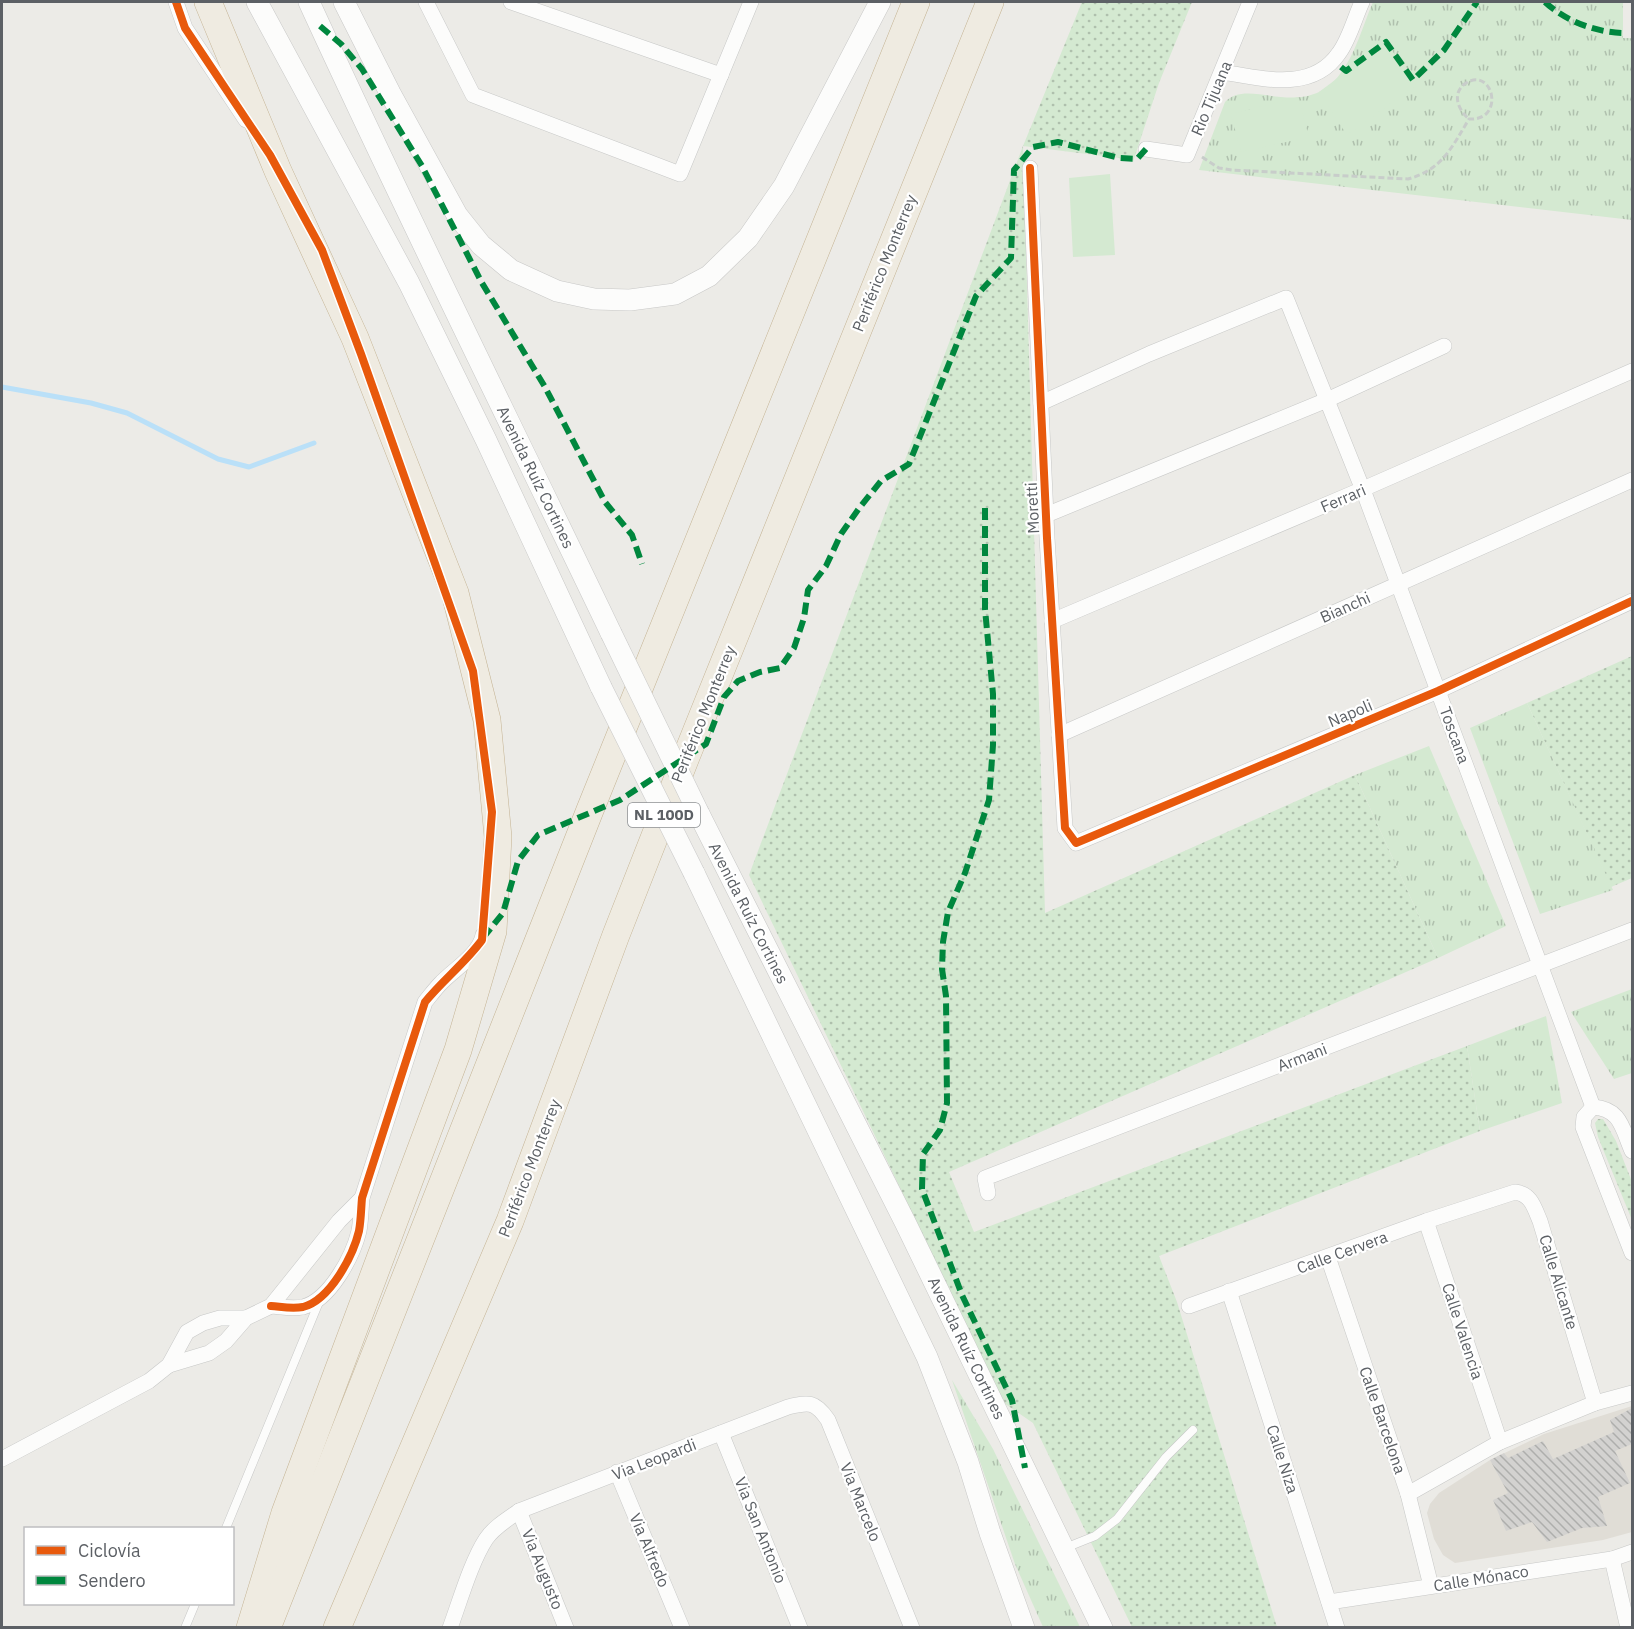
<svg xmlns="http://www.w3.org/2000/svg" width="1634" height="1629" font-family="'IBM Plex Sans',sans-serif">
	<defs>
		<pattern id="grass-dots" width="8" height="8" patternUnits="userSpaceOnUse" patternTransform="scale(1.5)"><rect width="8" height="8" fill="#d4e9d1"/><path d="M2 2h.1M6 6h.1" fill="none" stroke="#afc0ad" stroke-width="1.8" stroke-linecap="round"/></pattern>
		<pattern id="park-tufts" width="24" height="20" patternUnits="userSpaceOnUse" patternTransform="scale(1.5)"><rect width="24" height="20" fill="#d4e9d1"/><path d="M3 7l-1-3M5 7V3M7 7l1-3M15 17l-1-3M17 17v-4M19 17l1-3" fill="none" stroke="#afc0ad"/></pattern>
		<pattern id="building-back-hatch" width="6" height="6" patternUnits="userSpaceOnUse" patternTransform="scale(1.5)"><rect width="6" height="6" fill="#d3d2d0"/><path d="M-1 5l2 2M0 0l6 6M5-1l2 2" fill="none" stroke="#aeaeac"/></pattern>
	</defs>
	<rect width="100%" height="100%" fill="#ecebe7"/>
	<polygon fill="#e0ddd6" points="1632,1406 1632,1532 1603,1540 1455,1563 1443,1555 1434,1539 1427,1513 1430,1504 1439,1493 1490,1460 1544,1434"/>
	<g fill="url(#grass-dots)">
		<polygon points="1082,2 1192,2 1159,83 1133,162 1119,158 1023,146 1045,913 1355,775 1438,958 949,1172 974,1232 1467,1046 1480,1131 1159,1256 1177,1302 1277,1627 1132,1627 1033,1423 1004,1403 749,875 1023,146"/>
		<polygon points="1632,656 1632,878 1611,887 1527,703"/>
		<polygon points="1598,1119 1603,1119 1616,1141 1632,1182 1632,1220 1598,1137 1595,1123"/>
	</g>
	<g fill="url(#park-tufts)">
		<path d="M1373,2H1623V38H1632V220L1199,170L1225,102C1249,76 1303,123 1340,74C1356,53 1363,25 1373,2Z"/>
		<polygon points="1527,703 1613,890 1540,914 1470,728"/>
		<polygon points="1429,746 1506,926 1438,958 1355,775"/>
		<polygon points="1632,989 1632,1073 1614,1079 1571,1012"/>
		<polygon points="1546,1016 1562,1103 1480,1131 1467,1046"/>
		<polygon points="952,1380 993,1449 1080,1627 1043,1627 1015,1564"/>
	</g>
	<g fill="#d4e9d1">
		<polygon points="1386,42 1416,85 1347,135 1319,92"/>
		<polygon points="1298,97 1309,137 1241,152 1231,114"/>
		<polygon points="1110,174 1115,255 1073,257 1069,178"/>
	</g>
	<g fill="none" stroke-linecap="round" stroke-linejoin="round">
		<polyline stroke="#bae0f8" stroke-width="5" points="2,387 91,403 127,413 218,459 249,467 314,443"/>
	</g>
	<polygon fill="url(#building-back-hatch)" points="1632,1408 1632,1444 1615,1451 1630,1483 1598,1497 1607,1526 1582,1528 1547,1542 1532,1522 1506,1531 1493,1500 1508,1493 1490,1460 1504,1453 1508,1458 1543,1441 1553,1459 1614,1432 1610,1420"/>
	<g fill="none" stroke-linecap="round" stroke-linejoin="round">
		<defs>
			<g id="lane">
				<polyline points="226,1528 319,1302"/>
				<polyline points="1065,1548 1095,1536 1117,1519 1166,1457 1193,1430"/>
				<polyline points="185,1628 195,1604"/>
			</g>
			<g id="street">
				<polyline points="176,2 185,28 246,120"/>
				<polyline points="426,2 473,95 680,174 751,2"/>
				<polyline points="511,2 721,75"/>
				<path d="M1222,72C1261,78 1312,93 1339,53C1349,40 1355,17 1362,2"/>
				<polyline points="1146,149 1187,155 1250,2"/>
				<polyline points="1030,168 1047,538 1065,828 1076,843 1438,691 1632,601"/>
				<polyline points="1041,403 1149,354 1286,298 1365,495 1593,1107"/>
				<polyline points="1046,515 1327,400 1444,346"/>
				<polyline points="1052,621 1363,489 1632,371"/>
				<polyline points="1059,735 1632,480"/>
				<polyline points="1593,1107 1584,1117 1583,1127 1632,1253"/>
				<path d="M1593,1107C1621,1109 1622,1128 1632,1151"/>
				<polyline points="988,1193 985,1178 1632,930"/>
				<polyline points="1426,1221 1500,1442"/>
				<polyline points="1328,1257 1408,1494 1431,1586"/>
				<polyline points="1229,1291 1337,1628"/>
				<path d="M271,1306C283,1307 292,1309 303,1307C330,1300 353,1256 359,1231C361,1220 361,1209 362,1198L425,1002C430,996 435,989 441,983C453,970 480,954 483,935"/>
				<path d="M1189,1306L1426,1221L1515,1192C1531,1194 1534,1207 1540,1221L1595,1403"/>
				<polyline points="169,1365 209,1353 226,1341 246,1318 271,1306 339,1221 362,1198"/>
				<polyline points="721,1433 800,1628"/>
				<polyline points="2,1459 149,1381 169,1365 187,1332 203,1323 220,1318 246,1318"/>
				<polyline points="617,1472 682,1628"/>
				<polyline points="1408,1494 1500,1442 1595,1403 1632,1393"/>
				<polyline points="519,1511 566,1628"/>
				<polyline points="1612,1559 1628,1628"/>
				<polyline points="1329,1602 1612,1559 1632,1552"/>
				<path d="M450,1628C460,1601 471,1562 486,1539C494,1527 508,1519 519,1511L788,1407C809,1402 815,1401 828,1420L912,1628"/>
			</g>
			<g id="secondary">
				<polyline points="257,2 409,283 486,440 601,687"/>
				<path d="M309,2C406,214 510,422 611,633"/>
				<polyline points="344,2 390,93 457,215 481,245 511,270 557,291 594,299 630,300 675,294 709,276 748,238 784,186 880,2"/>
				<polyline points="699,814 905,1222 1102,1628"/>
				<polyline points="694,873 927,1357 968,1462 990,1533 1024,1628"/>
			</g>
			<g id="highway">
				<polyline points="208,2 278,171 355,338 455,593 487,720 498,837 493,931 458,1050 285,1513 250,1628"/>
				<polyline points="267,1628 590,810 916,2"/>
				<polyline points="337,1628 510,1221 616,935 686,757 990,2"/>
			</g>
		</defs>
		<use href="#lane" stroke="#c7c8c7" stroke-width="9"/>
		<use href="#street" stroke="#c7c8c7" stroke-width="16"/>
		<use href="#secondary" stroke="#c8c8c7" stroke-width="22"/>
		<use href="#highway" stroke="#c4b393" stroke-width="28"/>
		<path stroke="#c8cdca" stroke-width="3" stroke-dasharray="6 3" stroke-linecap="butt" d="M1202,157L1219,168L1232,170L1408,179C1442,170 1452,147 1469,119C1506,121 1493,66 1466,83C1451,93 1458,110 1469,119"/>
		<use href="#lane" stroke="#fcfcfb" stroke-width="8"/>
		<use href="#street" stroke="#fcfcfb" stroke-width="15"/>
		<use href="#secondary" stroke="#fcfcfb" stroke-width="21"/>
		<use href="#highway" stroke="#efebe1" stroke-width="27"/>
		<defs>
			<g id="secondary-bridge">
				<polyline points="611,633 699,814"/>
				<polyline points="601,687 694,873"/>
			</g>
		</defs>
		<use href="#secondary-bridge" stroke="#c8c8c7" stroke-width="22" stroke-linecap="butt"/>
		<use href="#secondary-bridge" stroke="#fcfcfb" stroke-width="21"/>
		<g stroke="#00873e" stroke-width="6" stroke-dasharray="12 6" stroke-linecap="butt">
			<path d="M1545,2C1565,21 1597,33 1625,33"/>
			<polyline points="320,26 341,44 362,69 422,166 482,283 545,387 605,502 632,535 642,564"/>
			<polyline points="1341,67 1346,71 1386,42 1413,80 1444,50 1477,2"/>
			<polyline points="985,508 985,609 993,694 993,745 989,800 965,873 948,912 943,942 942,969 946,996 947,1103 940,1130 923,1154 922,1189 962,1295 1012,1400 1025,1468"/>
			<polyline points="483,938 503,913 518,861 538,835 620,800 706,744 724,697 738,681 760,672 780,668 794,648 804,618 808,590 826,566 841,534 860,507 881,481 909,464 976,296 1011,258 1014,170 1033,147 1058,142 1119,158 1137,159 1146,149"/>
		</g>
		<defs>
			<g id="cycleway">
				<path d="M176,2L185,28L270,155L322,250L361,354L473,671L492,812L482,940C465,963 443,980 425,1002L362,1198C361,1209 361,1220 359,1231C353,1256 330,1300 303,1307C292,1309 283,1307 271,1306"/>
				<polyline points="1030,168 1047,538 1065,828 1076,843 1438,691 1632,601"/>
			</g>
		</defs>
		<use href="#cycleway" stroke="#fff" stroke-width="11"/>
		<use href="#cycleway" stroke="#e8590c" stroke-width="8"/>
	</g>
	<g text-anchor="middle" stroke-width="4.5" stroke-linejoin="round" paint-order="stroke">
		<rect fill="#fff" stroke="#8d9093" stroke-width="1.5" x="628" y="803" width="72" height="24" rx="4.5"/>
		<g font-size="15" font-weight="bold" fill="#5c6065">
			<text x="664" y="820">NL 100D</text>
		</g>
		<g font-size="16" fill="#5c6065" stroke="#fff">
			<text transform="translate(1211 98) rotate(-67)" y="6">Rio Tijuana</text>
			<text transform="translate(884 263) rotate(-68)" y="6">Periférico Monterrey</text>
			<text transform="translate(536 477) rotate(64)" y="6">Avenida Ruíz Cortines</text>
			<text transform="translate(1343 498) rotate(-23)" y="6">Ferrari</text>
			<text transform="translate(1032 508) rotate(-93)" y="6">Moretti</text>
			<text transform="translate(1345 607) rotate(-24)" y="6">Bianchi</text>
			<text transform="translate(1350 713) rotate(-23)" y="6">Napoli</text>
			<text transform="translate(703 714) rotate(-68)" y="6">Periférico Monterrey</text>
			<text transform="translate(1455 735) rotate(70)" y="6">Toscana</text>
			<text transform="translate(749 913) rotate(63)" y="6">Avenida Ruíz Cortines</text>
			<text transform="translate(1302 1057) rotate(-21)" y="6">Armani</text>
			<text transform="translate(529 1168) rotate(-69)" y="6">Periférico Monterrey</text>
			<text transform="translate(1342 1252) rotate(-20)" y="6">Calle Cervera</text>
			<text transform="translate(1559 1282) rotate(73)" y="6">Calle Alicante</text>
			<text transform="translate(1463 1331) rotate(72)" y="6">Calle Valencia</text>
			<text transform="translate(967 1348) rotate(64)" y="6">Avenida Ruíz Cortines</text>
			<text transform="translate(1383 1420) rotate(71)" y="6">Calle Barcelona</text>
			<text transform="translate(654 1459) rotate(-21)" y="6">Via Leopardi</text>
			<text transform="translate(1283 1459) rotate(72)" y="6">Calle Niza</text>
			<text transform="translate(861 1502) rotate(68)" y="6">Via Marcelo</text>
			<text transform="translate(761 1530) rotate(68)" y="6">Via San Antonio</text>
			<text transform="translate(650 1550) rotate(67)" y="6">Via Alfredo</text>
			<text transform="translate(543 1569) rotate(68)" y="6">Via Augusto</text>
			<text transform="translate(1481 1578) rotate(-9)" y="6">Calle Mónaco</text>
		</g>
	</g>
	<rect width="1634" height="1629" fill="none" stroke="#5c6065" stroke-width="6"/>
	<rect x="24" y="1527" width="210" height="78" fill="#ffffff" stroke="#bebfc1" stroke-width="1.5"/>
	<rect x="36" y="1546" width="30" height="9" fill="#e8590c" stroke="#bebfc1" stroke-width="1.5"/>
	<text x="78" y="1557" font-size="18" fill="#5c6065">Ciclovía</text>
	<rect x="36" y="1576" width="30" height="9" fill="#00873e" stroke="#bebfc1" stroke-width="1.5"/>
	<text x="78" y="1587" font-size="18" fill="#5c6065">Sendero</text>
</svg>
